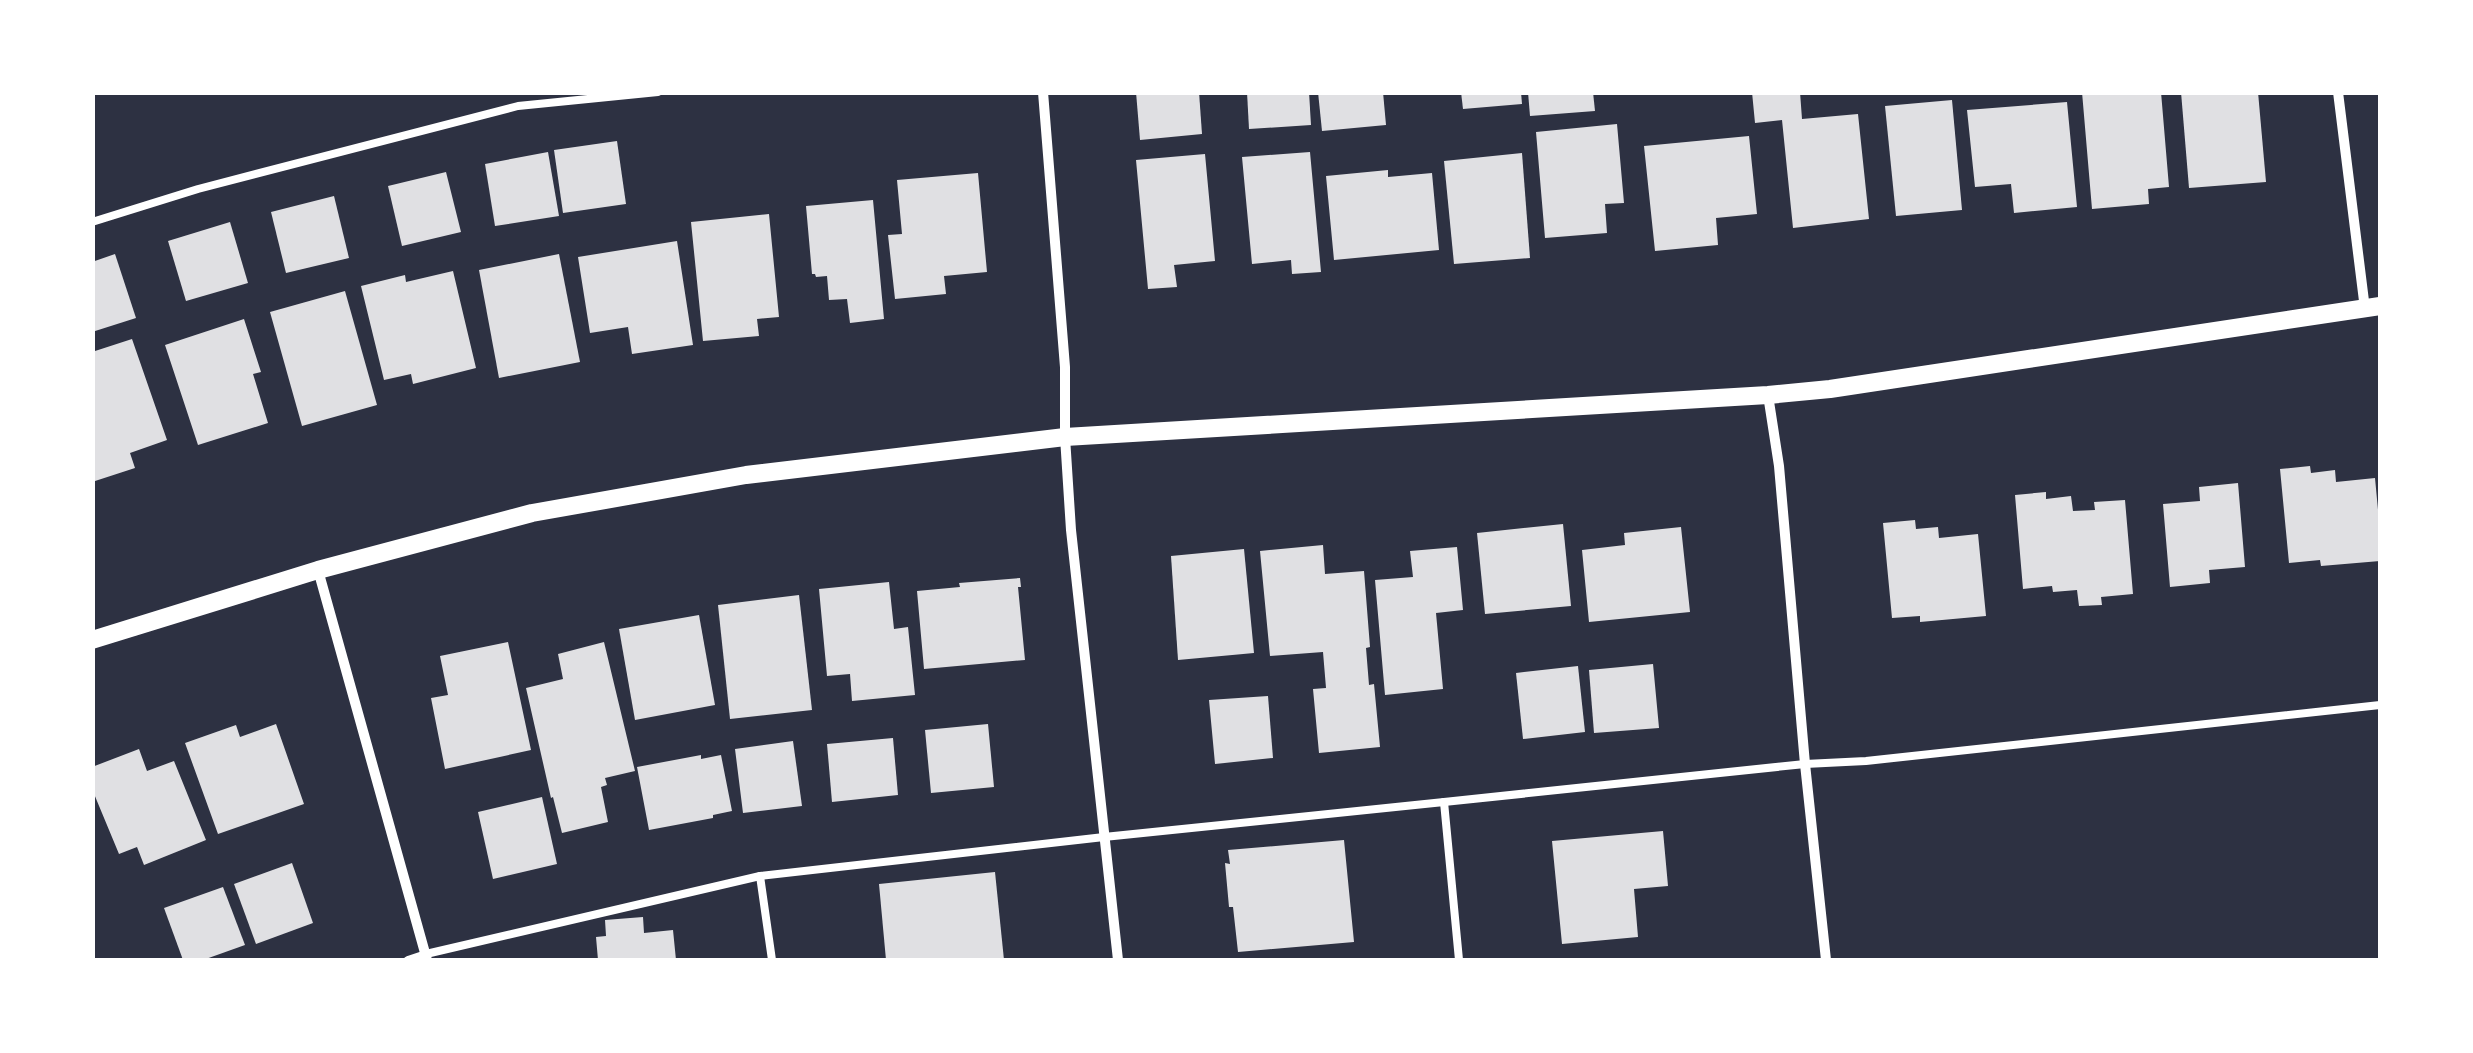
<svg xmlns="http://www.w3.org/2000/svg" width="2473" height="1053" font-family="Montserrat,sans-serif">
	<rect width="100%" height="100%" fill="#2d3142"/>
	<g fill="#e0e0e3">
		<polygon points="1136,92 1199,92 1202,134 1140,140"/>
		<polygon points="1247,92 1309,92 1311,125 1249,129"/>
		<polygon points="1318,92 1383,92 1386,125 1322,131"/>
		<polygon points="1461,92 1521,92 1522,104 1463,109"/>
		<polygon points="1528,92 1593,92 1595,111 1530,116"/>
		<polygon points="1752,92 1800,92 1802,119 1858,114 1869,219 1793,228 1782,120 1755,123"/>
		<polygon points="2082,92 2161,92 2169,187 2148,189 2149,204 2092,209"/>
		<polygon points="2181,92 2258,92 2266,182 2189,188"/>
		<polygon points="1952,100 1962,210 1896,216 1885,106"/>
		<polygon points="2067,102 2077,207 2014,213 2011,184 1975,187 1967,110"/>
		<polygon points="1617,124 1624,203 1605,204 1607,233 1545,238 1536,132"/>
		<polygon points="1749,136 1757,214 1716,218 1718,245 1655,251 1644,146"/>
		<polygon points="617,141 626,204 563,213 554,150"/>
		<polygon points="548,152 559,216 495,226 485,164"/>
		<polygon points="1310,152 1321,272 1292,274 1291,260 1252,264 1242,157"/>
		<polygon points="1522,153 1530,258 1454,264 1444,161"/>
		<polygon points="1205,154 1215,261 1174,265 1177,287 1148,289 1136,160"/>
		<polygon points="1388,170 1388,177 1432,173 1439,250 1334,260 1326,176"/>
		<polygon points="446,172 461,232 402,246 388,186"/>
		<polygon points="978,173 987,272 944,276 946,294 895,299 888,235 902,234 897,180"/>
		<polygon points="334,196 349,258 286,273 271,212"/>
		<polygon points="873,200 884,319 850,323 847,299 829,300 827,276 816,277 815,274 812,274 806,206"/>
		<polygon points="769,214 779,317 757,319 759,336 703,341 691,222"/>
		<polygon points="230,222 248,283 186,301 168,241"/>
		<polygon points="677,241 693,345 632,354 628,327 590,333 578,257"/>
		<polygon points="115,254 136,318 92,332 92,262"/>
		<polygon points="559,254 580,362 499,378 479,270"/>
		<polygon points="453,271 476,368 413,384 411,374 384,380 361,286 405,275 406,282"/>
		<polygon points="345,291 377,405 302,426 270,312"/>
		<polygon points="244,319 261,372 253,374 268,423 198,445 165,345"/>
		<polygon points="132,339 167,440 130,453 135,468 92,482 92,352"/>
		<polygon points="2310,466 2311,473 2335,470 2336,482 2375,478 2380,531 2380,561 2321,566 2320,560 2289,563 2280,469"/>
		<polygon points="2238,483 2245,567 2209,570 2210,583 2170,587 2163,504 2200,501 2199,487"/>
		<polygon points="2046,492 2046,499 2071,496 2073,511 2095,510 2094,502 2125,500 2133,594 2101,597 2102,605 2079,606 2077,590 2053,592 2052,586 2023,589 2015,495"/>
		<polygon points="1915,520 1916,529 1938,527 1939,538 1978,534 1986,616 1920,622 1920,616 1892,618 1883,523"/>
		<polygon points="1563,524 1571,606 1485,614 1477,533"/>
		<polygon points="1681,527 1690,612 1589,622 1582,550 1625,545 1624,533"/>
		<polygon points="1323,545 1325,574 1364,571 1370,647 1366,648 1369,685 1374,684 1380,747 1319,753 1313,689 1326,688 1323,652 1270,656 1260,551"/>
		<polygon points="1457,547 1463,610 1436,613 1443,689 1385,695 1375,580 1413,577 1410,551"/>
		<polygon points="1244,549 1254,653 1178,660 1171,556"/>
		<polygon points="1020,578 1021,587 1018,587 1025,660 924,669 917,591 960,587 959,583"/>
		<polygon points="889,582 894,629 908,627 915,695 852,701 850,674 827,676 819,589"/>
		<polygon points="799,595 812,710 730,719 718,605"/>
		<polygon points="699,615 715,705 635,720 619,629"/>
		<polygon points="508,642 531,750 445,769 431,698 448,695 440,656"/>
		<polygon points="604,642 635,771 605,778 607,785 601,787 608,822 562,833 553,797 551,798 526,688 563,679 558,654"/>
		<polygon points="1653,664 1659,728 1594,733 1589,670"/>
		<polygon points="1578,666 1585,732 1523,739 1516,673"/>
		<polygon points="1268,696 1273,758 1215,764 1209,700"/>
		<polygon points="276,724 304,804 218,834 185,743 236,725 240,737"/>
		<polygon points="988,724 994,787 931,793 925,730"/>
		<polygon points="893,738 898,795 832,802 827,744"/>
		<polygon points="793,741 802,806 743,813 735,749"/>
		<polygon points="139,749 147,771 174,761 206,840 144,865 137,847 119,854 92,789 92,767"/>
		<polygon points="701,755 701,759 721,755 732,811 713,815 713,818 649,830 637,767"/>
		<polygon points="542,797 557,864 493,879 478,812"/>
		<polygon points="1663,831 1668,886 1634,889 1638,937 1562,944 1552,841"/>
		<polygon points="1344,840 1354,942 1238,952 1233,907 1229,907 1225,863 1230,864 1228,850"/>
		<polygon points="292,863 313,923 256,944 234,884"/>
		<polygon points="995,872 1004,960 886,960 879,884"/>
		<polygon points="223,887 245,945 203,960 183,960 164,908"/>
		<polygon points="643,917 644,933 673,930 676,960 598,960 596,937 606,936 605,920"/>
	</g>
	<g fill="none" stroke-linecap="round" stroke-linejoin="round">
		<g stroke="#fff" stroke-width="8">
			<polyline points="92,222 198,189 518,106 658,92"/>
			<polyline points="1444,802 1805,764 1866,761 2380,705"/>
			<polyline points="760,876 772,960"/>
			<polyline points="408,960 426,954 760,876 1104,837 1444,802 1459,960"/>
		</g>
		<g stroke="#fff" stroke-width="10">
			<polyline points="1043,92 1065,367 1065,437 1071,530 1118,960"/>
			<polyline points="2338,92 2365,309"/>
			<polyline points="1768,395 1779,466 1805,764 1826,960"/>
			<polyline points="318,570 427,960"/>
		</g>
		<polyline stroke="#fff" stroke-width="18" points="92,640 318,570 532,513 746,475 1065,437 1768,395 1830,389 2380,306"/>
	</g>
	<rect width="2473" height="1053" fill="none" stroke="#ffffff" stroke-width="190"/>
</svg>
